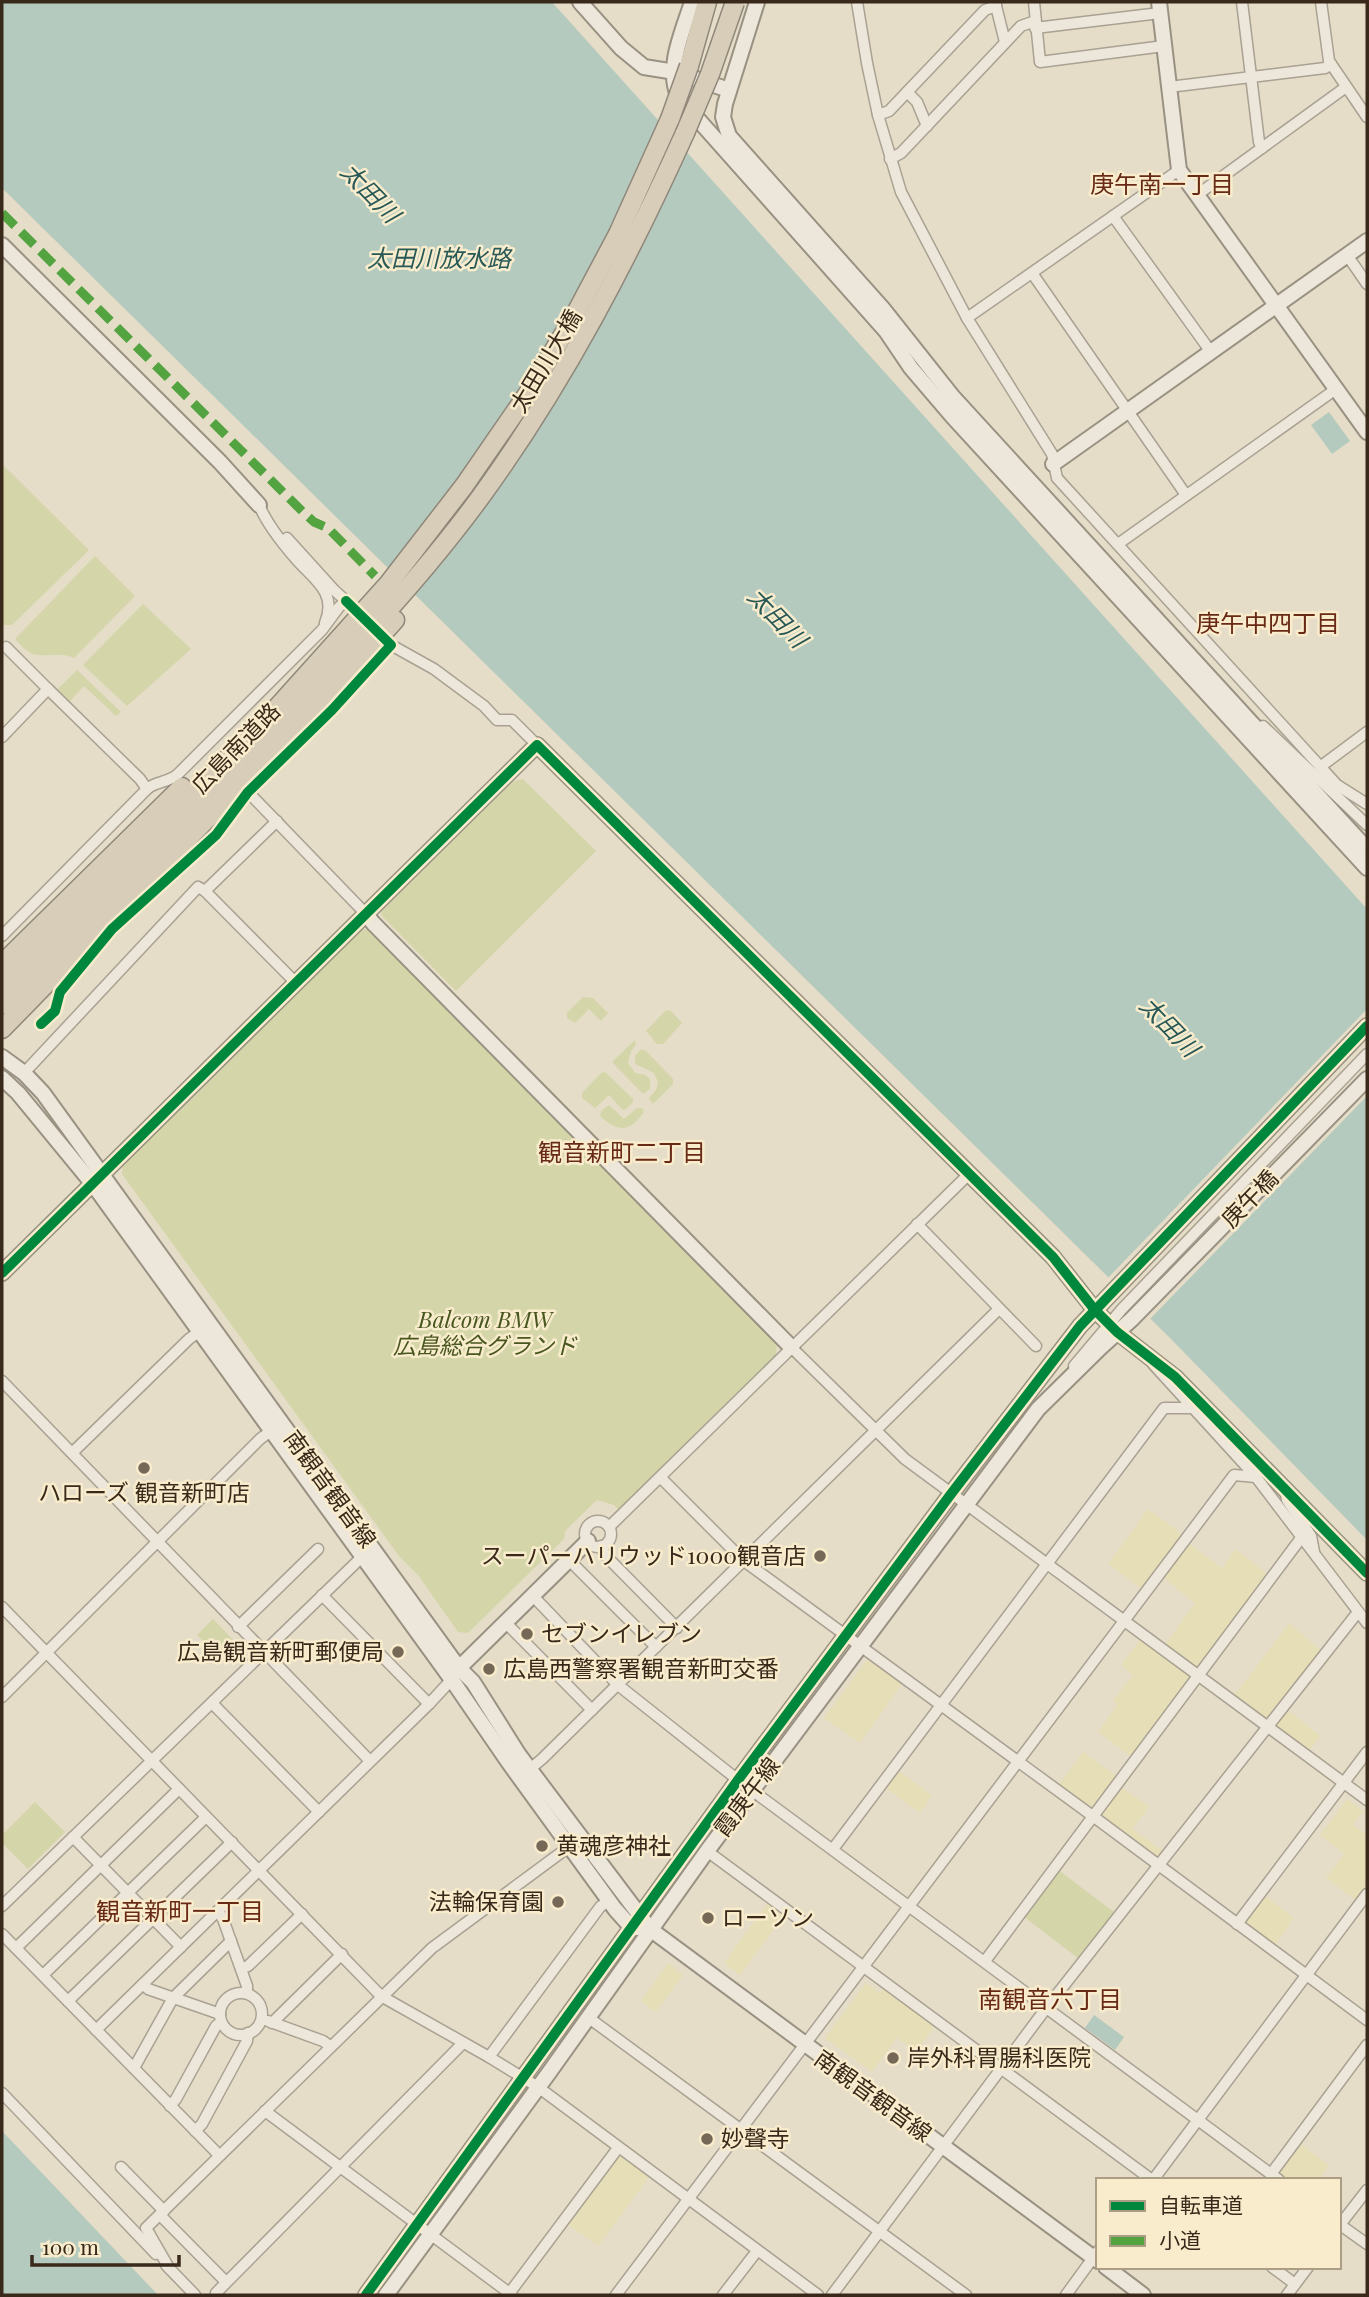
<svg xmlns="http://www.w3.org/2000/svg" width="1369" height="2297" font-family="'Playfair Display','Noto Sans JP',serif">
	<rect width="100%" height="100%" fill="#e5ddc8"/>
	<g fill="#e6deb7">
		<polygon points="1148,1509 1183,1535 1142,1589 1108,1564"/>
		<polygon points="1188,1543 1222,1568 1236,1549 1268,1575 1199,1668 1194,1668 1164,1646 1195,1603 1162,1577"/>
		<polygon points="1289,1623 1322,1651 1268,1717 1263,1717 1234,1696"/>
		<polygon points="1141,1639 1191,1674 1191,1679 1132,1757 1098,1732 1117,1705 1113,1700 1133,1675 1121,1665"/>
		<polygon points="866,1661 872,1661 902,1684 860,1743 824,1718"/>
		<polygon points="1287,1709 1320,1736 1309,1751 1276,1727 1276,1723"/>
		<polygon points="1083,1752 1118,1777 1094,1809 1089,1809 1058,1786"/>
		<polygon points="897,1770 932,1795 920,1813 885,1787"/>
		<polygon points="1120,1786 1149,1807 1132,1829 1162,1850 1157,1857 1152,1857 1100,1818 1100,1814"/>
		<polygon points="1347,1799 1363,1811 1353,1825 1367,1835 1367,1889 1358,1902 1326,1878 1344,1854 1320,1835"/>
		<polygon points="1264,1895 1294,1918 1274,1947 1245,1924 1244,1921"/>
		<polygon points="769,1901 786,1913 740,1975 724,1963"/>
		<polygon points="668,1963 683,1975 656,2012 641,2001"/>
		<polygon points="866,1983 880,1993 885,1987 936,2024 916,2052 897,2038 872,2072 825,2038"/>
		<polygon points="1298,2142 1329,2165 1319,2180 1286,2180 1279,2174 1278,2169"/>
		<polygon points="617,2155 621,2155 650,2176 598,2246 566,2223"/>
	</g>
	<g fill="#d4d6a9">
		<polygon points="2,464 89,550 12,625 2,625"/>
		<path d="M95,556L135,596L74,658C61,651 47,658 33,654C26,652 20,644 15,639Z"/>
		<polygon points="143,604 191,649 127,706 83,665"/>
		<polygon points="77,670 121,712 116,716 84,686 68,703 56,691"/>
		<polygon points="523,779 596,851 456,991 381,915 381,911 510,782"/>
		<polygon points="361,929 370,930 777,1342 776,1357 620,1511 614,1505 597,1500 565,1531 564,1539 468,1633 458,1632 418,1575 399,1556 122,1174 123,1163"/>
		<polygon points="583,997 593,998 608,1013 601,1021 589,1009 575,1023 567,1018 567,1013"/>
		<polygon points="666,1010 671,1011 682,1023 663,1044 657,1044 646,1031"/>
		<polygon points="635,1040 636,1045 631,1051 628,1063 635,1073 645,1075 650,1079 650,1089 643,1094 613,1063 613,1061"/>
		<polygon points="640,1050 645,1050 673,1079 673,1084 653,1104 649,1098 656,1090 658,1082 654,1073 635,1064 635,1056"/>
		<polygon points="605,1072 633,1099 633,1102 626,1109 623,1110 609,1095 595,1108 582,1098 582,1093 601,1073"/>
		<path d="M609,1105L624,1119L637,1108H642L644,1112C629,1133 618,1132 600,1116L601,1111Z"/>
		<polygon points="213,1619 236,1643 221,1658 197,1635"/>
		<polygon points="35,1802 65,1832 28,1869 2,1843 2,1835"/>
		<polygon points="1057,1869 1114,1912 1079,1959 1023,1916"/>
	</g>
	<g fill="#b5cabe">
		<polygon points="2,2 552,2 1367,909 1367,1540 1169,1337 2,188"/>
		<polygon points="1329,412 1350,441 1332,454 1311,425"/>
		<polygon points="1094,2015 1124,2037 1115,2050 1085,2028"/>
		<polygon points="2,2131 158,2295 2,2295"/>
	</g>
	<polygon fill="#e5ddc8" points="1367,1009 1367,1096 1148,1321 1106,1280"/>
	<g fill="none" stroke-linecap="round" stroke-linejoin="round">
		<defs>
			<g id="street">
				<polyline points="857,2 867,63 878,115 901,192 967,318 1052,454 1057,478 1337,785 1367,804"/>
				<polyline points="1034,2 1040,62 1164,46"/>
				<polyline points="1242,2 1259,142 1262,148"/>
				<polyline points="1321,2 1329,61 1367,117"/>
				<polyline points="996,6 1005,42"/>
				<polyline points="1035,28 1160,13"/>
				<polyline points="1169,87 1325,68 1331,64"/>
				<polyline points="907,92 917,102 927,126"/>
				<polyline points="878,115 889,111 985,10 996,6 996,2"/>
				<polyline points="890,159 901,153 1021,26 1035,21"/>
				<polyline points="1197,195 1346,87"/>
				<polyline points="1113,216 1211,352"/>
				<polyline points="1347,255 1367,284"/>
				<polyline points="1032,273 1186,495"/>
				<polyline points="967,318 1179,170"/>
				<path d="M259,505C267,524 282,543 296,559C313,579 338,592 325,623"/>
				<polyline points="287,538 335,591 352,606"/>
				<polyline points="1118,544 1336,389"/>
				<polyline points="391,645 434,669 484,706 497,720 512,720 537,745"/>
				<polyline points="6,647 48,689"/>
				<polyline points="1263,726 1367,825"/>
				<polyline points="2,737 48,689 140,779 147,789"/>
				<polyline points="1320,767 1367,732"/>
				<polyline points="248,792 366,914"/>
				<polyline points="205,891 277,821"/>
				<path d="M2,936L147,789C156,781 168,783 178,774L322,630L339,607L346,601"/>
				<polyline points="41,1024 55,1011 60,992 112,929 216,835 248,792 332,710 391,645 387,640"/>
				<polyline points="24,1073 198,887 205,891 296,983"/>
				<polyline points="917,1224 1036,1346"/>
				<polyline points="792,1348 905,1459 1367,1800"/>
				<polyline points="1153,1364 1256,1477 1367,1623"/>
				<polyline points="1074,1366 1122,1309 1367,1054"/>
				<polyline points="2,1381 370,1761"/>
				<polyline points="72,1453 189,1339 204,1328"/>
				<polyline points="661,1478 744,1561 1094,1817 1367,2020"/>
				<polyline points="1286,1494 1287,1500 1311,1536 1314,1552"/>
				<circle cx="598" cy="1534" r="13"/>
				<polyline points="609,1527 969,1174"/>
				<polyline points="601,1546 605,1555 677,1628"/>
				<polyline points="568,1559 656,1647"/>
				<polyline points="322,1595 429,1704"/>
				<polyline points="532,1595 618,1685 738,1780 1279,2180"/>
				<polyline points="2,1607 381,1996 489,2057 538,2087 818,2295"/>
				<polyline points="505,1622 592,1710"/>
				<polyline points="238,1627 318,1549"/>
				<polyline points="2,1697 260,1439 276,1427"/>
				<polyline points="212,1703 319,1812"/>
				<polyline points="530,1769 542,1759 999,1309"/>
				<polyline points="73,1837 181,1947"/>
				<polyline points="833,1849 1164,1408 1191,1408"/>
				<polyline points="707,1851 1152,2180"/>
				<polyline points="2,1906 366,1553"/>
				<polyline points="218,1911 223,1919 247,1986 247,1993"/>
				<polyline points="1237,1924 1367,1752"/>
				<polyline points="2,1934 219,2155"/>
				<polyline points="16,1948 179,1789"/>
				<polyline points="985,1961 1301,1538"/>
				<polyline points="241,1969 248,1966 302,1914"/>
				<polyline points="43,1975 206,1817"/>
				<polyline points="143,1984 148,1989 220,2014"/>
				<circle cx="241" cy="2014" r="21"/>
				<polyline points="68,2001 232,1842"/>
				<polyline points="589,2018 966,2295"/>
				<polyline points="268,2021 323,2041 330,2046"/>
				<polyline points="272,2023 342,1954"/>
				<polyline points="96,2030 429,1704 454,1677"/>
				<polyline points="489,2057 600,1907 609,1900"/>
				<polyline points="134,2068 173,1998 231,1941"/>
				<polyline points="2,2093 156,2254"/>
				<polyline points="170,2106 176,2099 216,2026 221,2022"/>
				<polyline points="265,2111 512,2295"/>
				<polyline points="195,2131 202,2124 247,2041 248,2033"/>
				<polyline points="121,2167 164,2211"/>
				<polyline points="1271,2174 1367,2045"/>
				<polyline points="1153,2180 1367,1894"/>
				<polyline points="160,2215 226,2282"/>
				<polyline points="1339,2224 1367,2244"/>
				<polyline points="1339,2226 1367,2190"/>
				<polyline points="166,2265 195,2295"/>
				<polyline points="1272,2267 1295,2284"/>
				<polyline points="169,2268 146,2228 432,1948 570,1846"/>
				<polyline points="216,2293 463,2043"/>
				<polyline points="508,2295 618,2148"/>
				<polyline points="616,2295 1234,1475 1256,1477"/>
				<polyline points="723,2295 757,2251"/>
				<polyline points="832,2295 1047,2007 1358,1612"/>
				<polyline points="1066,2295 1098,2251"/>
				<polyline points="1287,2295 1308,2267"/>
			</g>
			<g id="secondary">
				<polyline points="580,2 621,48 644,67 675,72 729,90"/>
				<path d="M692,2C683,31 665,68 679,98L886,331L911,368L952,416L1367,868"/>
				<polyline points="757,2 725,104 723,117 729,136 884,310 953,397 1367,849"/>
				<polyline points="1159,2 1179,170 1367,432"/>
				<polyline points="2,245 220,462 259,505"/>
				<polyline points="1053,464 1367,241"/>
				<polyline points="366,914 373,923 792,1348"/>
				<polyline points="2,1057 24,1073 43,1093 459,1668 473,1682 519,1755 650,1929 1098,2261"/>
				<polyline points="2,1078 18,1093 92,1183 452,1680 509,1763 615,1909 631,1927 638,1928"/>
				<polyline points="2,1273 537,745 1053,1257 1094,1309 1117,1332 1175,1377 1367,1573"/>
				<polyline points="459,1668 588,1541"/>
				<polyline points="1106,2267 1143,2295"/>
				<polyline points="366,2295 738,1780 951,1494 1080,1326 1367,1026"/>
				<polyline points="386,2295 548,2074 707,1851 1038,1409 1101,1347 1132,1319 1367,1079"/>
			</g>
			<g id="highway">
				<polyline points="689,66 707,2"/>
				<polyline points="2,964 182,787"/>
				<polyline points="2,986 264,722 389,583 464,486 531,389 576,313 618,234 670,119"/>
				<path d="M2,1005C82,924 163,843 243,762C327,677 412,591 482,495C564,382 628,259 685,133"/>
				<polyline points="2,1029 323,700 395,620"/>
			</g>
		</defs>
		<use href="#street" stroke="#a9a192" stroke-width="13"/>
		<use href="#secondary" stroke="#999182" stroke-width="18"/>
		<use href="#highway" stroke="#8f8779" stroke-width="21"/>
		<use href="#street" stroke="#ede7db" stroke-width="10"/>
		<use href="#secondary" stroke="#ede7db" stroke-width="14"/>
		<use href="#highway" stroke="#d8cdb9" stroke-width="18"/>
		<defs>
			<g id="highway-bridge">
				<polyline points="670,119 689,66"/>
				<polyline points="685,133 710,74 735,2"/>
			</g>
		</defs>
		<use href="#highway-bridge" stroke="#8f8779" stroke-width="21" stroke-linecap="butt"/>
		<use href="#highway-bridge" stroke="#d8cdb9" stroke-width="18"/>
		<polyline stroke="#53a340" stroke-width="9" stroke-dasharray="18 9" stroke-linecap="butt" points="2,213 303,512 314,522 328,528 375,576"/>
		<defs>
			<g id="cycleway">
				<polyline points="41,1024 55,1011 60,992 112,929 216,835 248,792 332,710 391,645 346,601"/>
				<polyline points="2,1273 537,745 1053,1257 1094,1309 1117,1332 1175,1377 1367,1573"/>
				<polyline points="366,2295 738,1780 951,1494 1080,1326 1367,1026"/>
			</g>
		</defs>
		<use href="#cycleway" stroke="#f8eccc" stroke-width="15"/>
		<use href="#cycleway" stroke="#00873e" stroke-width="10"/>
	</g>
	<g fill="#756857" stroke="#f8eccc" stroke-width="2.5">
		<circle cx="144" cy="1468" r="7"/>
		<circle cx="820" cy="1556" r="7"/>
		<circle cx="527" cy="1634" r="7"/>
		<circle cx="398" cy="1652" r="7"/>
		<circle cx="489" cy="1669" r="7"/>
		<circle cx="542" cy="1846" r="7"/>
		<circle cx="558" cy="1902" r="7"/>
		<circle cx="708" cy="1918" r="7"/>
		<circle cx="893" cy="2058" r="7"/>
		<circle cx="707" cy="2139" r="7"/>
	</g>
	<g text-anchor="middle" stroke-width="5" stroke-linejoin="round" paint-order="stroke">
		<g font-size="23" fill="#38291a" stroke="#f8eccc">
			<text transform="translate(546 361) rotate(-59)" y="8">太田川大橋</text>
			<text transform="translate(236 748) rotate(-46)" y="8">広島南道路</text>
			<text transform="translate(1250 1199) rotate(-46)" y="8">庚午橋</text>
			<text transform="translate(330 1489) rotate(54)" y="8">南観音観音線</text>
			<text transform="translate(747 1797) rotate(-53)" y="8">霞庚午線</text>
			<text transform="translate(873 2096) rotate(36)" y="8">南観音観音線</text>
		</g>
		<g font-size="23" font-style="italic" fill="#48561f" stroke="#f8eccc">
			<text x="485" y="1328">Balcom BMW<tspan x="485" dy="26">広島総合グランド</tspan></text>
		</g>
		<g font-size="23" fill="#38291a" stroke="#f8eccc" text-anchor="start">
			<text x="144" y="1501" text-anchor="middle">ハローズ 観音新町店</text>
			<text x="806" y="1564" text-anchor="end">スーパーハリウッド1000観音店</text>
			<text x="541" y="1642">セブンイレブン</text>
			<text x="384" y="1660" text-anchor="end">広島観音新町郵便局</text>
			<text x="503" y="1677">広島西警察署観音新町交番</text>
			<text x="556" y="1854">黄魂彦神社</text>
			<text x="544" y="1910" text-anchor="end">法輪保育園</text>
			<text x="722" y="1926">ローソン</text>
			<text x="907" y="2066">岸外科胃腸科医院</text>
			<text x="721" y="2147">妙聲寺</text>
		</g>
		<g font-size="24" fill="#682916" stroke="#f8eccc">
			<text x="1162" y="193">庚午南一丁目</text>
			<text x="1268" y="632">庚午中四丁目</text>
			<text x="622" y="1161">観音新町二丁目</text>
			<text x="180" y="1920">観音新町一丁目</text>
			<text x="1050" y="2008">南観音六丁目</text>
		</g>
		<g font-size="24" font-style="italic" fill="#285957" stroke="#f8eccc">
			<text transform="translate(370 193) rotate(46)" y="8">太田川</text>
			<text x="439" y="267">太田川放水路</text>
			<text transform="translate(777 618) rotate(46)" y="8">太田川</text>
			<text transform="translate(1169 1027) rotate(46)" y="8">太田川</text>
		</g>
	</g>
	<rect width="1369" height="2297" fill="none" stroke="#38291a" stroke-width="7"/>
	<rect x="1096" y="2178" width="245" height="91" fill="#f8eccc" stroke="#ab9e85" stroke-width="2"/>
	<rect x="1110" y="2201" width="35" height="10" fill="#00873e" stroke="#ab9e85" stroke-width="2"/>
	<text x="1159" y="2213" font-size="21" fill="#38291a">自転車道</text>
	<rect x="1110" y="2236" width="35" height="10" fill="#53a340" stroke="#ab9e85" stroke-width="2"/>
	<text x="1159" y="2248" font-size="21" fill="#38291a">小道</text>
	<path d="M32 2255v10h147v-10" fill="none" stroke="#38291a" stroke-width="3.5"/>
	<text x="42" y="2255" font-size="21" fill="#38291a" stroke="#f8eccc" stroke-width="5" paint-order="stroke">100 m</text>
</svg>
